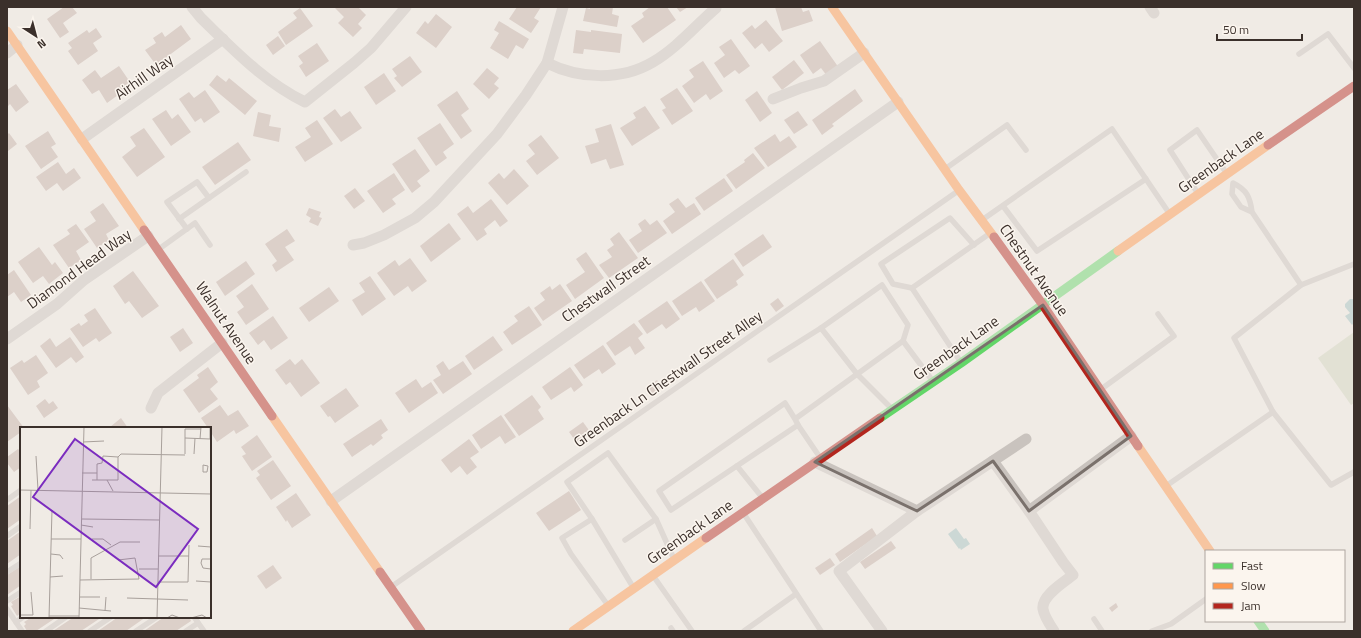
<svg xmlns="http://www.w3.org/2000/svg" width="1361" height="638" font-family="'Titillium Web',sans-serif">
	<rect width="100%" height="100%" fill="#f0ebe5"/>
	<polygon fill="#d1d6bf" points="1354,332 1354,403 1351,405 1318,358"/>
	<g fill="#a1c2c1">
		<polygon points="1350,299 1354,299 1354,323 1352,325 1345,316 1350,313 1345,307 1345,304"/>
		<polygon points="956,528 964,539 966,538 970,544 961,550 960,548 959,549 948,534"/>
	</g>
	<g fill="#c3afa7">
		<polygon points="64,7 72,7 77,13 63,23 69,32 60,38 47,19"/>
		<polygon points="337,7 358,7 366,15 358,24 362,28 353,37 338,23 344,17 335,8"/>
		<polygon points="517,7 541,7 534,18 539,21 531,33 509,19"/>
		<polygon points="590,7 613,7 612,14 619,16 617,27 583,21 586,8 590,9"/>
		<polygon points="650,7 667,7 676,20 643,43 631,26 644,17 642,13"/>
		<polygon points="676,7 688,7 680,12"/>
		<polygon points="775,7 801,7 803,12 809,10 813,21 782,31"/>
		<polygon points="300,8 313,26 286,45 278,32 297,18 293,13"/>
		<polygon points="436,14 452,27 436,48 416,33 425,21 428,24"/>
		<polygon points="766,20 783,41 769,52 762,43 755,49 742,33 752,25 755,29"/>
		<polygon points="499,21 529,39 523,49 516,45 508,59 490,48 499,33 494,30"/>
		<polygon points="181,25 191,39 156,65 145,50 156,43 153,38 162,32 165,37"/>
		<polygon points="96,28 102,37 93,43 98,51 78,65 68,51 72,48 68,43 87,30 89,33"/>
		<polygon points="576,30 591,32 591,30 622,34 620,53 584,49 583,54 573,53"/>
		<polygon points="278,36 285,46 273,55 266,45"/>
		<polygon points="731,39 750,66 739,74 735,70 724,78 714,63 725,55 719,47"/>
		<polygon points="820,41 839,68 827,76 821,68 813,74 800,55"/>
		<polygon points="317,43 329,61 306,77 299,66 303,63 298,56"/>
		<polygon points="410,56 422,72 402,87 394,78 397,76 392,69"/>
		<polygon points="794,60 804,73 782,90 772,77"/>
		<polygon points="703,61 723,91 710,100 706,94 694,103 682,86 694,77 689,70"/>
		<polygon points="119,66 132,85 107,103 99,90 92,94 82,80 95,70 101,78"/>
		<polygon points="487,68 499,78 494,84 499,88 489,99 473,84"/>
		<polygon points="384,73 396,91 376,105 364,87"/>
		<polygon points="217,75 226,82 229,78 257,101 245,115 209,85"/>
		<polygon points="16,84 29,102 16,112 10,104 7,107 7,90"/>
		<polygon points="677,88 693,111 672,125 662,110 666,108 660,99"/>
		<polygon points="855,89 863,101 832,124 834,126 822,135 812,120"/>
		<polygon points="205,90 220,112 204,123 201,118 195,122 179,99 189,92 194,98"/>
		<polygon points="457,91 469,109 461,115 472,131 461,139 437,105"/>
		<polygon points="757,91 772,113 760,122 745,100"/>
		<polygon points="645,106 660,128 632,146 620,128 636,118 633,113"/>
		<polygon points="335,109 341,117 350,111 362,128 341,142 323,118"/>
		<polygon points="166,110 172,119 178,114 191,132 171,146 152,119"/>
		<polygon points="798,111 808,125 794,134 784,120"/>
		<polygon points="258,112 271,115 269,126 281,128 279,142 253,136"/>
		<polygon points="317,120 333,144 305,162 295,147 311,137 305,128"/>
		<polygon points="440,123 454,144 443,152 447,158 436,166 417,138"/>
		<polygon points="611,124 624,165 610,169 606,159 591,164 585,146 599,142 595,129"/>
		<polygon points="144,128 165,157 137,177 122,157 136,146 130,137"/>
		<polygon points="48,131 56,144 51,147 58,157 41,169 25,146"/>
		<polygon points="9,133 17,144 8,151 7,135"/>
		<polygon points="775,134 780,142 789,136 797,147 768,167 754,148"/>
		<polygon points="541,135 559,158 537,175 526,161 535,154 528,145"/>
		<polygon points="238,142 251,160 215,185 202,167"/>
		<polygon points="415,149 430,171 417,181 421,186 412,193 392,164"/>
		<polygon points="753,153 765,168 736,189 726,175 745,162 744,160"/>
		<polygon points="58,162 66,174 74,168 81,178 63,191 57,183 46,191 36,177"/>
		<polygon points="514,169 529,186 507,205 488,183 499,173 504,179"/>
		<polygon points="394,173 405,190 392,199 396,204 383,213 367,191"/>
		<polygon points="724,178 733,191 704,211 695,198"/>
		<polygon points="355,188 365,201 354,209 344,196"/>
		<polygon points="678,198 686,208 694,203 701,214 672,234 663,221 675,212 669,204"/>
		<polygon points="491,199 508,221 500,227 495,220 484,229 487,234 477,241 457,214 468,206 473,213"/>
		<polygon points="103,203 119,226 106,234 109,240 97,248 84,229 96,221 90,212"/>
		<polygon points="309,208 321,212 319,217 322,218 318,226 309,222 311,218 306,215"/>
		<polygon points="645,219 650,225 657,220 667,233 638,253 629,240 642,231 638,224"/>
		<polygon points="449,223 461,239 431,262 420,246"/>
		<polygon points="76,224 89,242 76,251 81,260 69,268 53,245 70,234 67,230"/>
		<polygon points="287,229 295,241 285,247 294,260 276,272 272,265 277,261 265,244"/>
		<polygon points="619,232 638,258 609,278 599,265 612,257 607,250 614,245 610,239"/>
		<polygon points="763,234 772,247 743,267 734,254"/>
		<polygon points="39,247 52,265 55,262 63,273 49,284 43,276 33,283 18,262"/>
		<polygon points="586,252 604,278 575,299 566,285 585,272 576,259"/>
		<polygon points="410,258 427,281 412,292 408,286 394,296 377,273 395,260 399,266"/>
		<polygon points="733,259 744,275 736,281 738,285 717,299 704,280"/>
		<polygon points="246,261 255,274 225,296 216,282"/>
		<polygon points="14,270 31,295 21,302 14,292 7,297 7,275"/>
		<polygon points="133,271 159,306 142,318 129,301 125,304 113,286"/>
		<polygon points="370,276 386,299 362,316 352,300 365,292 359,283"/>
		<polygon points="701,281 715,301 699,312 696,307 682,316 672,301"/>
		<polygon points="252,284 269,309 246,325 237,312 244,307 236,296"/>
		<polygon points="560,284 572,301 543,321 534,308 545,300 540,293 550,286 552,290"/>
		<polygon points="329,287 339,301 309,322 299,308"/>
		<polygon points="778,298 784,306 776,312 770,304"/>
		<polygon points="667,301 680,319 666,329 662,324 647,334 638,321"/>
		<polygon points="529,306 542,325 512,345 503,332 518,321 514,316"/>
		<polygon points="95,308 112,333 99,342 96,338 83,347 70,329 79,323 81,326 88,321 84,315"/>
		<polygon points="273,316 288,338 271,350 264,340 258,345 249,333"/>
		<polygon points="634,323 643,334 638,338 645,348 635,355 630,346 615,356 606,343"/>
		<polygon points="183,328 193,343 180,352 170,337"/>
		<polygon points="493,336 503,350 474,370 465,356"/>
		<polygon points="70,337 84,357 76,363 71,357 56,368 40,346 50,338 56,347"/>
		<polygon points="603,345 616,364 602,374 599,369 584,379 574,365"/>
		<polygon points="36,355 48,373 37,381 40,387 28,395 10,368 22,360 24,363"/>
		<polygon points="290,359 295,365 302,359 320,383 301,397 290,382 286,385 275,370"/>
		<polygon points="443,361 449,370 463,361 472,374 443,394 433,380 441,375 436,366"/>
		<polygon points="208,367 218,382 210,389 218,399 199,413 183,390 199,378 197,375"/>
		<polygon points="570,367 583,385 574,392 571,387 551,400 542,387"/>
		<polygon points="416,379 422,388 431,382 438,393 409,413 395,393"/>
		<polygon points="657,380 662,388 650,396 645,389"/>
		<polygon points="346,388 359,406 335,423 330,416 328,417 320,406"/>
		<polygon points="532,395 541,407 538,410 544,419 519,436 504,415"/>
		<polygon points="45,399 49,404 53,401 58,408 44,418 36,406"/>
		<polygon points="7,405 24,428 21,428 21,432 7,442"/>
		<polygon points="220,405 228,416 238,410 249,426 236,434 234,430 217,442 210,431 210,428 208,428 201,418"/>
		<polygon points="501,415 516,437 505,444 500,436 481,449 472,435"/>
		<polygon points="121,418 128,428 111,428 110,427"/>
		<polygon points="381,419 388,430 381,435 383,438 373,446 371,444 352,457 343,444"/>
		<polygon points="583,422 591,433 577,443 569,432"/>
		<polygon points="257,435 272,457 252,471 242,456 246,454 241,447"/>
		<polygon points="469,439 479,452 470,458 477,467 467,475 460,466 451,473 441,460"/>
		<polygon points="18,449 19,450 21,449 21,467 14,472 7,463 7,457"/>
		<polygon points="273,460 291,486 271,500 256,478 260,475 257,471"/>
		<polygon points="569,491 581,510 549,531 536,513"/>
		<polygon points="296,493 311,515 292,528 287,520 286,522 276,507"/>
		<polygon points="21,496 21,519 7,529 7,506"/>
		<polygon points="872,528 877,536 840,562 835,554"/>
		<polygon points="21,531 21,554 7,564 7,541"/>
		<polygon points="891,541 896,548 865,569 860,562"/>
		<polygon points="830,558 835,565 820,575 815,568"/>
		<polygon points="273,565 282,578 266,589 257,576"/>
		<polygon points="21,566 21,585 7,595 7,575"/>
		<polygon points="21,596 21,613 17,616 11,606 13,605 11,602"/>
		<polygon points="1116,603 1118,607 1112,612 1109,608"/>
		<polygon points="32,617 57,617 36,631 27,631 24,626 26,624 24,622"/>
		<polygon points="74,617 102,617 81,631 53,631"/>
		<polygon points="118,617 146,617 126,631 98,631"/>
		<polygon points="164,617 189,617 191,621 176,631 144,631"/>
	</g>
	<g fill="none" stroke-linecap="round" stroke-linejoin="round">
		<g stroke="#c9c3be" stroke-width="5.5">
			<polyline points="1299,54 1328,34 1354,68"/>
			<polyline points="945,169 1007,125 1026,150"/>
			<polyline points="1197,192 1170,150 1197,130 1225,171"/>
			<polyline points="1003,206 1037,251 1146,179"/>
			<path d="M1252,212L1241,207L1232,194L1233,183C1247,190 1250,197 1252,212L1301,285"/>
			<polyline points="179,219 246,172"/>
			<polyline points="982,220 1112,129 1169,213"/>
			<polyline points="187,229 167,202 197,182 209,198"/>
			<polyline points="159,249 195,223 210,245"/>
			<polyline points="1354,264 1301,285 1234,338 1273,412 1331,485 1354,472"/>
			<polyline points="912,288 893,284 881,264 950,218 974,245"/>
			<polyline points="770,360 821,328"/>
			<polyline points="960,361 912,288 989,234"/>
			<polyline points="1100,390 1174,336 1158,314"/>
			<polyline points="891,408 857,374 821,328 882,285 908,325 903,341"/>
			<polyline points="795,419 798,425 671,510 659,491 785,403 795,419 903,341 932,380"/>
			<polyline points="798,425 819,456"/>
			<polyline points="737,466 761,496"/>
			<polyline points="1166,486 1273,412"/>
			<polyline points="7,500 21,490"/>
			<polyline points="744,514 821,631"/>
			<polyline points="592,519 633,587"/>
			<polyline points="7,536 21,526"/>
			<polyline points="625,540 656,519"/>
			<polyline points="7,572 21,563"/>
			<polyline points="654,577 692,631"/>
			<polyline points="391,587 958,191"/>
			<polyline points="7,601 21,592"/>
			<polyline points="607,604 571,554 562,538 592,519 567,482 608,453 656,519 674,559"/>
			<polyline points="7,609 22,631"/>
			<polyline points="194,617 204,631"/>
			<polyline points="1094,619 1102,631"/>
			<polyline points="16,622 23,617"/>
			<polyline points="671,628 673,631"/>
			<polyline points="46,631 66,617"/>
			<polyline points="90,631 111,617"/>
			<polyline points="136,631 157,617"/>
			<polyline points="186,631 198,623"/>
			<polyline points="744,631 796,594"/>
			<polyline points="1152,631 1171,624 1206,599"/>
		</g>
		<g stroke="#c9c3be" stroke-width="11">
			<path d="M192,7L201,18C233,49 264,82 305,102L354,63L371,48L406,7"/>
			<polyline points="1150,7 1154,13"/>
			<polyline points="7,53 17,45"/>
			<path d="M547,63C579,79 621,81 653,62C677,48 696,25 716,8"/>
			<polyline points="773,99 801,88 824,81 864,53"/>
			<polyline points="82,139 223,39"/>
			<polyline points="353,245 364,243 384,235 415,218 434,202 497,134 526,95 547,63 563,7"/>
			<polyline points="7,339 57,304 84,280 148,236"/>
			<polyline points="151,408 158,393 222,343"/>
			<path d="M993,461L1029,511L1063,562L1073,575C1064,582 1041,596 1043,609C1044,616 1050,625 1054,631"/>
			<polyline points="815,462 917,511 1026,439"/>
			<polyline points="331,501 898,102"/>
			<polyline points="1029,511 1131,436"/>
			<polyline points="882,631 839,571 917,511"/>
		</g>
		<g stroke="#63d668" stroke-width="9">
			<polyline points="880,418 961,363 1118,251"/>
			<polyline points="1258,621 1265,631"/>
		</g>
		<g stroke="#ff974d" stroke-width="9">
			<polyline points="832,7 959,190 994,237"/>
			<polyline points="7,31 144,230"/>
			<polyline points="1118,251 1268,145"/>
			<polyline points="272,416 380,572"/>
			<polyline points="1138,446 1210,551"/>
			<polyline points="573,631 706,538"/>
		</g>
		<g stroke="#b3261e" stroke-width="9">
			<polyline points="1268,145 1354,86"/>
			<polyline points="144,230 272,416"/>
			<polyline points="994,237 1043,305 1138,446"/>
			<polyline points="706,538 880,418"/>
			<polyline points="380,572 421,631"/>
		</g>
	</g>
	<path d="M0 0H1361V638H0ZM1043,305L1131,436L1029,511L993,461L917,511L815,462Z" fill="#f0ebe5" fill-opacity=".55" fill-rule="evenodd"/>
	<path fill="none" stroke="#7a716c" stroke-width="3" stroke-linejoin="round" d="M1043,305L1131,436L1029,511L993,461L917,511L815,462Z"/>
	<g text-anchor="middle" stroke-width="3" stroke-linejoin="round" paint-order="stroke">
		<g font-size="15" fill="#3b302b" stroke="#fbf5ee">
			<text transform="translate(144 77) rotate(-35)" y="5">Airhill Way</text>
			<text transform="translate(1221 161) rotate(-35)" y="5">Greenback Lane</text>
			<text transform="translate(79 269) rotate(-36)" y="5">Diamond Head Way</text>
			<text transform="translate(1034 270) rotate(55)" y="5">Chestnut Avenue</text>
			<text transform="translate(606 289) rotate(-35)" y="5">Chestwall Street</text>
			<text transform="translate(226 323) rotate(56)" y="5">Walnut Avenue</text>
			<text transform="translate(956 348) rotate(-35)" y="5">Greenback Lane</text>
			<text transform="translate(668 379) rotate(-35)" y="5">Greenback Ln Chestwall Street Alley</text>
			<text transform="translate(690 532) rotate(-35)" y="5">Greenback Lane</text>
		</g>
	</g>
	<g transform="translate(20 427)">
		<rect width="191" height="191" fill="#f0ebe5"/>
		<path fill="none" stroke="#a8a09b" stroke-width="1" d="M165,11L190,12V0M180,12L181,0M63,15L84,14M165,27V2H181M174,27L175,11M16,29L18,63M98,30L101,27L165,28M183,38L188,39L187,45H183ZM62,46H77M72,53H87L93,64M77,53V37L82,36L83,29L98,30M87,53H98V30M0,63L191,67M62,92L139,93M61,98L73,100M10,102L11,63M31,112H61M72,112H83L91,118M178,119L191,120M31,127L40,128L43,132M138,129H169M191,132H182L181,136L183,141L191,142M119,142H138M30,150L43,149M71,152V131L100,115H120M60,153L119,152L115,131L98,133M176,154L191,155M138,155H168L169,118M60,170H80M107,171L168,173M59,181L91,184M85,184L86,170M0,188H13L11,165M29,189H59M29,191L32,83M59,191L64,0M137,191L142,0M147,191L152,188L160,191M171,191L182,188L187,191"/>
		<path fill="#7b2cbf" fill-opacity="0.15" stroke="#7b2cbf" stroke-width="2" d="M55,12L178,102L136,160L13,70Z"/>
		<rect width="191" height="191" fill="none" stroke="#3b302b" stroke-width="2"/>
	</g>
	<rect width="1361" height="638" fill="none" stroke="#3b302b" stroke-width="16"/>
	<rect x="1205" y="550" width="140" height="72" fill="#fbf5ee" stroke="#aea6a0"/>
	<rect x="1213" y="563" width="20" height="6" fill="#63d668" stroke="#aea6a0"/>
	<text x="1241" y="570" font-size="12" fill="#3b302b">Fast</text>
	<rect x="1213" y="583" width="20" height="6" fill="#ff974d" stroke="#aea6a0"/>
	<text x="1241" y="590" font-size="12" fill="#3b302b">Slow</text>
	<rect x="1213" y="603" width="20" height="6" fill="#b3261e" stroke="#aea6a0"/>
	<text x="1241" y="610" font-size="12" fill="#3b302b">Jam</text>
	<g transform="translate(36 36) rotate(144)" stroke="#fbf5ee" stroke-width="3" paint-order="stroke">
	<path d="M0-3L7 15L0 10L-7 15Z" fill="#3b302b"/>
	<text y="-6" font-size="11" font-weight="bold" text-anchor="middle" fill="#3b302b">N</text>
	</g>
	<path d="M1217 34v6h85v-6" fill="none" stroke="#3b302b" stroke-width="2"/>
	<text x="1223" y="34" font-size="12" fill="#3b302b" stroke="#fbf5ee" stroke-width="3" paint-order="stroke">50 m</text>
</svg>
